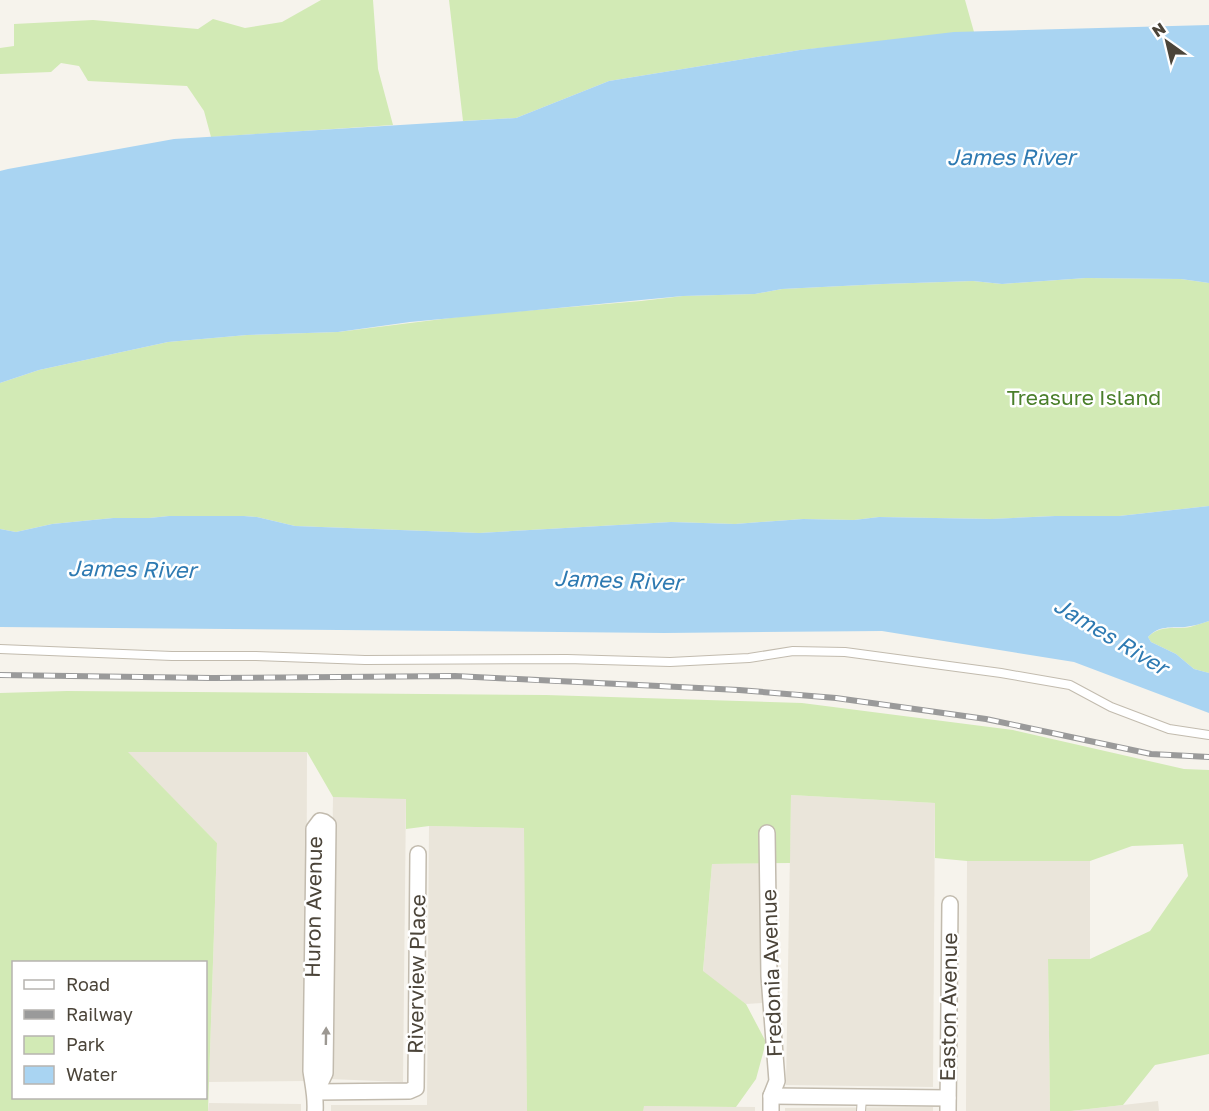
<svg xmlns="http://www.w3.org/2000/svg" width="1209" height="1111" font-family="'Golos Text',sans-serif">
	<rect width="100%" height="100%" fill="#f6f3ec"/>
	<g fill="#eae5da">
		<polygon points="127,752 307,752 306,1081 209,1082 217,843"/>
		<polygon points="791,795 935,803 933,1087 786,1085"/>
		<polygon points="333,797 406,798 403,1082 329,1079"/>
		<polygon points="429,826 525,828 527,1111 331,1111 331,1105 427,1105"/>
		<polygon points="967,861 1090,861 1090,959 1048,959 1050,1111 966,1111"/>
		<polygon points="763,863 762,1003 746,1004 703,972 712,864"/>
		<polygon points="1158,1101 1159,1111 1071,1111"/>
		<polygon points="209,1103 301,1104 301,1111 208,1111"/>
		<polygon points="643,1106 755,1107 755,1111 643,1111"/>
		<polygon points="933,1107 933,1111 785,1111 785,1108"/>
	</g>
	<g fill="#d2eab5" fill-rule="evenodd">
		<polygon points="321,0 373,0 378,69 393,125 211,137 204,111 187,86 88,81 79,66 61,63 51,72 0,74 0,48 14,46 14,24 93,20 198,29 213,19 245,28 282,22"/>
		<polygon points="449,0 965,0 974,32 800,50 609,81 516,118 463,121"/>
		<polygon points="1086,278 1181,279 1209,283 1209,506 1119,516 1054,516 992,519 879,517 854,520 803,519 735,524 671,522 479,533 295,526 257,517 244,516 169,516 149,518 113,518 52,524 16,532 0,529 0,383 39,370 168,342 247,335 338,332 474,315 641,301 683,296 755,294 782,289 883,284 973,281 1002,284"/>
		<path d="M1209,621V673L1194,669L1176,654L1151,642L1148,637C1161,624 1174,630 1190,627C1196,625 1203,623 1209,621Z"/>
		<path d="M67,691L546,695L802,703L1013,730L1184,769L1209,770V1054L1155,1065L1123,1105L1071,1111H1050L1048,959H1090L1150,931L1188,876L1183,844L1132,846L1090,861H967L935,858V803L791,795L790,863L712,864L703,971L746,1004L766,1042L756,1079L736,1107L644,1106L643,1111H527L524,828L429,826L406,829V799L333,797L307,752H128L217,843L208,1111H0V693ZM14,962H206V1098H14Z"/>
	</g>
	<g fill="#a9d4f2">
		<polygon points="1209,25 1209,283 1181,279 1086,278 1002,284 973,281 883,284 782,289 755,294 683,296 410,322 338,332 247,335 168,342 39,370 0,383 0,171 8,169 174,139 516,118 609,81 800,50 954,32"/>
		<path d="M1209,506V621C1201,624 1193,626 1185,627C1171,628 1159,625 1148,637L1151,642L1176,654L1194,669L1209,673V713L1074,662L882,631L664,633L0,627V529L16,532L52,524L113,518H149L169,516H244L257,517L295,526L479,533L671,522L735,524L803,519L854,520L879,517L991,519L1055,516H1119Z"/>
	</g>
	<g fill="none" stroke-linecap="round" stroke-linejoin="round">
		<defs>
			<g id="lane">
				<polyline points="0,649 172,656 256,656 365,660 567,659 670,662 749,658 793,651 845,652 1001,673 1070,685 1111,707 1169,729 1209,735"/>
				<polyline points="861,1111 862,1098"/>
			</g>
			<g id="street">
				<polyline points="767,833 769,976 777,1081 771,1096 771,1111"/>
				<polyline points="316,1092 409,1091 416,1088 418,854"/>
				<polyline points="771,1096 948,1098"/>
				<path d="M315,1111C316,1097 313,1085 311,1071L314,845V829L320,821L324,822L328,825L325,1073L316,1092"/>
				<polyline points="948,1111 950,904"/>
			</g>
		</defs>
		<use href="#lane" stroke="#c2bbae" stroke-width="10"/>
		<use href="#street" stroke="#c2bbae" stroke-width="18"/>
		<use href="#lane" stroke="#fff" stroke-width="8"/>
		<use href="#street" stroke="#fff" stroke-width="15"/>
		<defs>
			<polyline id="rail" points="0,675 212,678 455,676 739,690 836,698 986,719 1151,754 1209,757"/>
		</defs>
		<use href="#rail" stroke="#9a9a9a" stroke-width="6"/>
		<use href="#rail" stroke="#fff" stroke-width="4" stroke-dasharray="11" stroke-linecap="butt"/>
	</g>
	<defs><path id="oneway-solid" d="M-6-.8H1V-3.2L6.5 0L1 3.2V.8H-6Z" transform="scale(1.5)"/></defs>
	<use fill="#9c9892" href="#oneway-solid" transform="translate(326 1036) rotate(-89)"/>
	<g text-anchor="middle" stroke-width="5" stroke-linejoin="round" paint-order="stroke">
		<g font-size="21" fill="#4a7f2a" stroke="#fff">
			<text x="1084" y="405">Treasure Island</text>
		</g>
		<g font-size="21" fill="#4b4439" stroke="#fff">
			<text transform="translate(314 907) rotate(-89)" y="7">Huron Avenue</text>
			<text transform="translate(772 973) rotate(-92)" y="7">Fredonia Avenue</text>
			<text transform="translate(417 974) rotate(-89)" y="7">Riverview Place</text>
			<text transform="translate(949 1007) rotate(-89)" y="7">Easton Avenue</text>
		</g>
		<g font-size="22" font-style="italic" fill="#2e7ab2" stroke="#fff">
			<text x="1011" y="165">James River</text>
			<text transform="translate(132 569) rotate(1)" y="8">James River</text>
			<text transform="translate(618 580) rotate(2)" y="8">James River</text>
			<text transform="translate(1111 636) rotate(31)" y="8">James River</text>
		</g>
	</g>
	<rect x="12" y="961" width="195" height="138" fill="#ffffff" stroke="#b7b4b0" stroke-width="1.5"/>
	<rect x="24" y="980" width="30" height="9" fill="#ffffff" stroke="#b7b4b0" stroke-width="1.5"/>
	<text x="66" y="991" font-size="18" fill="#4b4439">Road</text>
	<rect x="24" y="1010" width="30" height="9" fill="#9a9a9a" stroke="#b7b4b0" stroke-width="1.5"/>
	<text x="66" y="1021" font-size="18" fill="#4b4439">Railway</text>
	<rect x="24" y="1036" width="30" height="18" fill="#d2eab5" stroke="#b7b4b0" stroke-width="1.5"/>
	<text x="66" y="1051" font-size="18" fill="#4b4439">Park</text>
	<rect x="24" y="1066" width="30" height="18" fill="#a9d4f2" stroke="#b7b4b0" stroke-width="1.5"/>
	<text x="66" y="1081" font-size="18" fill="#4b4439">Water</text>
	<g transform="translate(1167 42) rotate(326)" stroke="#ffffff" stroke-width="4.5" paint-order="stroke">
	<path d="M0-4.5L10 22L0 15L-10 22Z" fill="#4b4439"/>
	<text y="-9" font-size="16" font-weight="bold" text-anchor="middle" fill="#4b4439">N</text>
	</g>
</svg>
